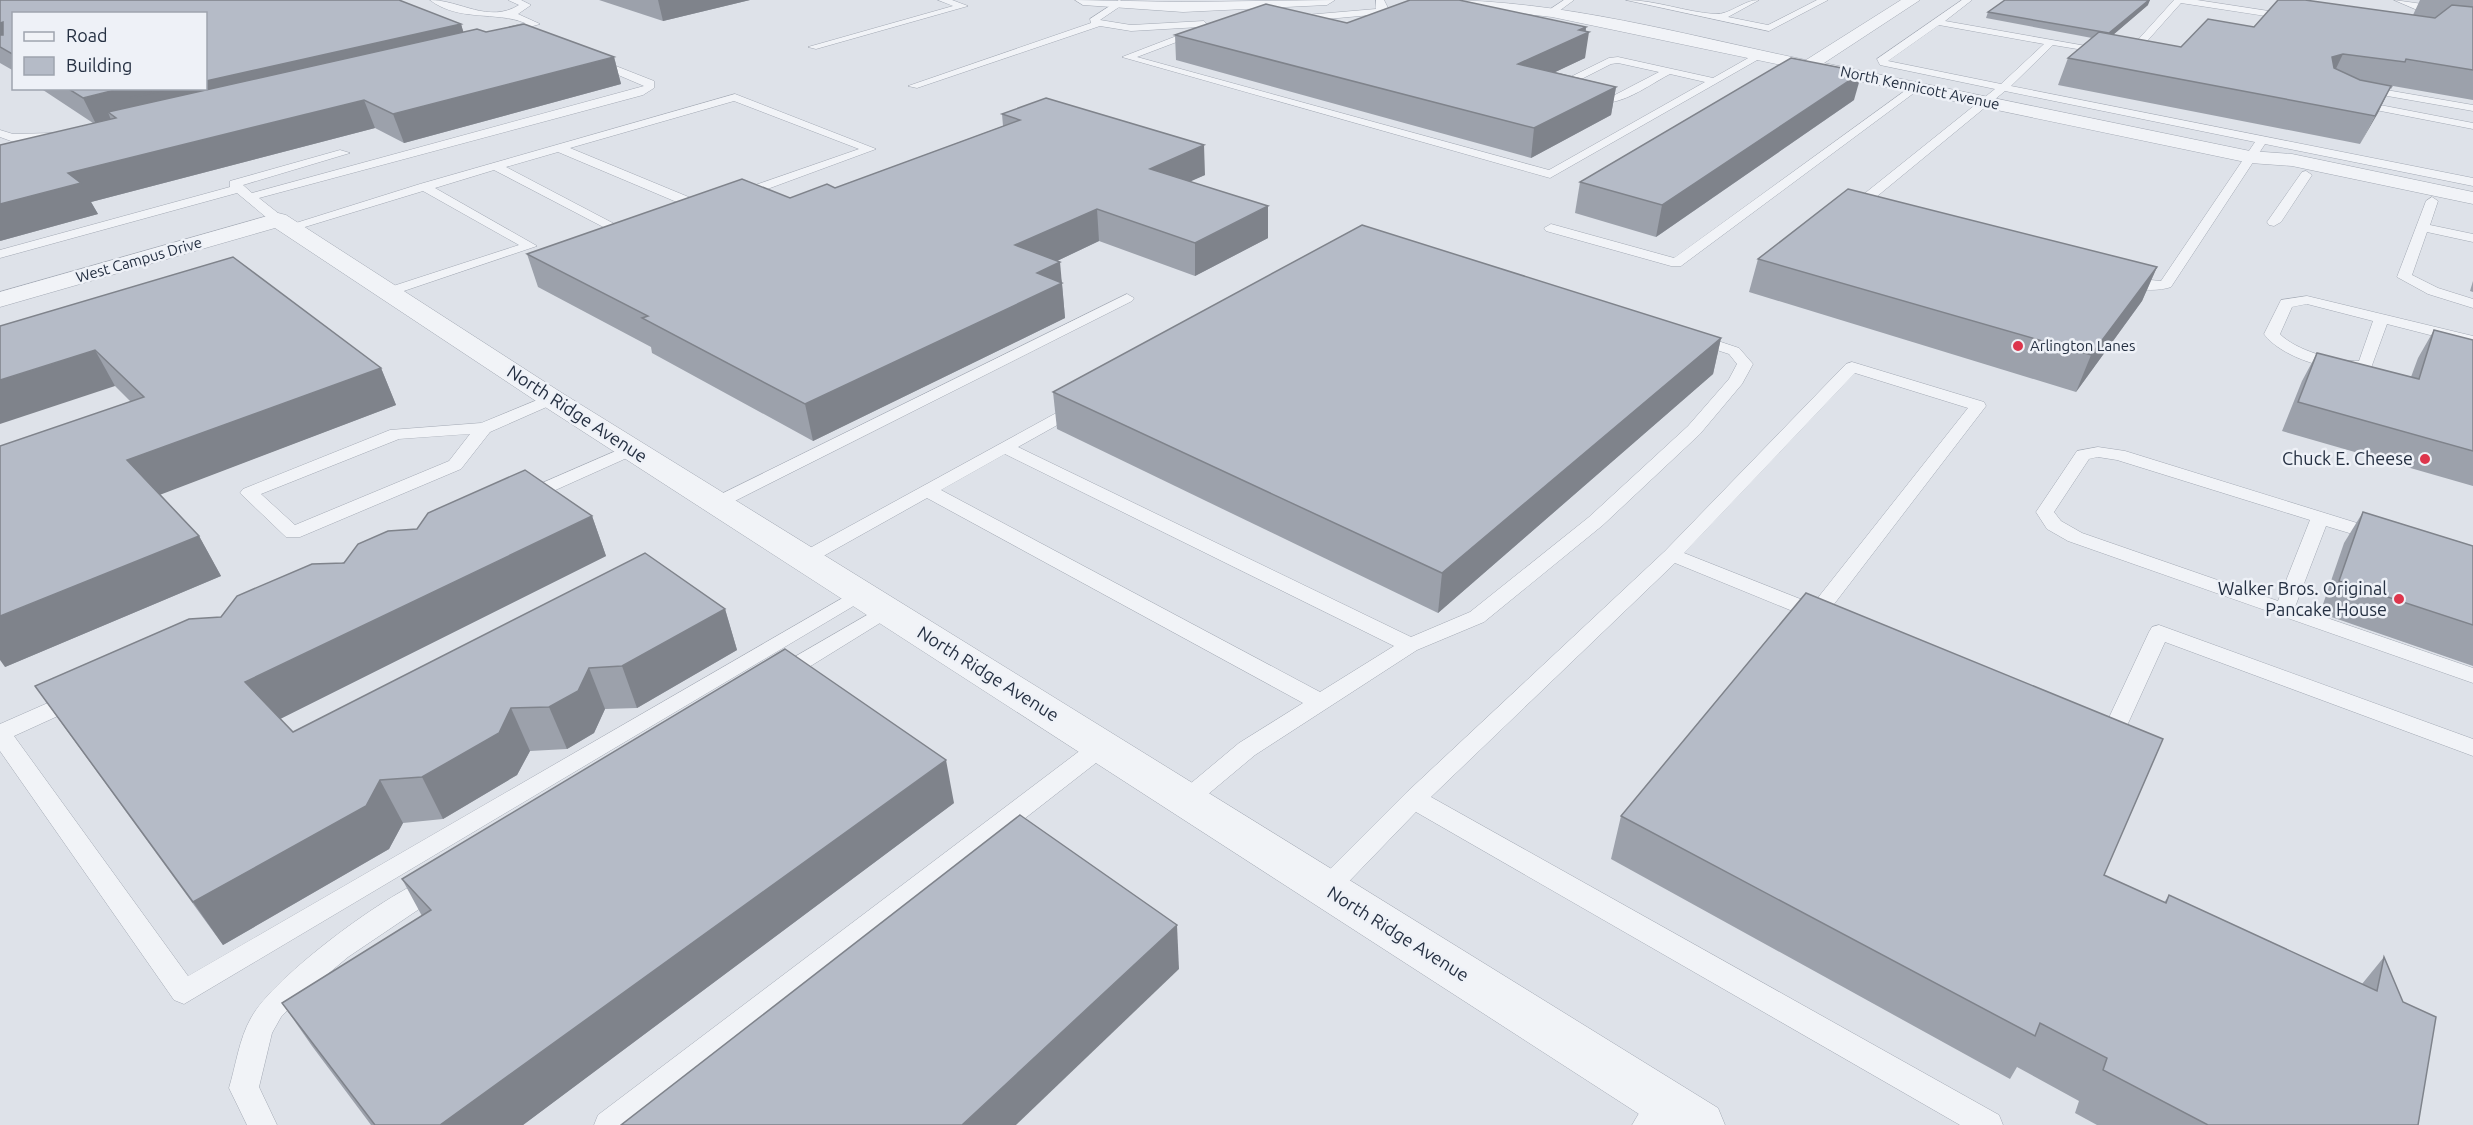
<svg xmlns="http://www.w3.org/2000/svg" width="2473" height="1125" font-family="Ubuntu,sans-serif">
	<rect width="100%" height="100%" fill="#dee2e9"/>
	<g fill="none" stroke-linecap="round" stroke-linejoin="round">
		<defs>
			<g id="service">
				<path d="M430,0C461,0 488,24 519,5L508,0H521L531,5L518,14L540,24L505,34L500,31L502,29L525,23C496,11 458,22 430,0Z"/>
				<polygon points="938,0 952,0 968,6 816,49 808,47 953,6"/>
				<path d="M1119,0L1122,1V5L1100,20L1131,25L1204,21L1211,29L1137,57L1549,170L1705,82L1670,74C1640,90 1618,110 1583,101L1582,99L1587,96L1609,98L1659,72L1618,63L1611,64L1558,91H1550V87L1609,58L1618,57L1713,78L1757,53L1766,55L1550,178L1122,57L1200,27L1131,31L1100,26L917,88L908,86L1091,23L1090,19Z"/>
				<polygon points="1376,0 1384,0 1388,8 1382,14 1294,22 1289,19 1294,16 1376,9"/>
				<polygon points="1564,0 1574,0 1555,14 1549,14 1549,10"/>
				<path d="M1626,0C1656,0 1685,12 1715,14C1730,15 1743,0 1759,0L1728,17L1768,25L1817,0H1828L1769,31Z"/>
				<path d="M1962,0H1972L1945,21L2126,53L2174,0H2197L2295,15L2297,17L2292,20L2181,3L2132,58L2053,45L2011,86L2473,178V186L2265,144L2171,287C2157,292 2127,291 2116,280L2118,277L2161,281L2255,142L2005,91L1864,207L1868,213L1867,216H1857L1851,209L1854,202L1995,89L1880,65L1877,59ZM1939,25L2044,44L2001,84L1888,61Z"/>
				<polygon points="2394,0 2473,11 2473,17 2415,9"/>
				<polygon points="590,59 598,59 654,81 654,88 643,95 259,198 283,217 283,223 273,223 237,193 0,258 0,250 230,187 230,181 340,150 350,153 243,185 252,193 644,86 590,63"/>
				<polygon points="1913,85 1922,87 1681,266 1671,266 1546,231 1544,228 1551,224 1674,258"/>
				<polygon points="2363,86 2473,105 2473,111 2359,91 2359,87"/>
				<polygon points="735,94 876,149 743,198 735,198 735,192 859,149 734,101 570,148 708,205 708,211 698,211 558,152 506,167 626,230 606,240 599,236 609,230 494,170 435,188 537,246 389,296 382,292 384,289 519,245 423,191 295,230 285,230 283,227 420,184"/>
				<polygon points="2354,100 2473,123 2473,129 2350,105 2350,101"/>
				<polygon points="0,130 13,134 53,133 59,136 53,139 11,141 0,137"/>
				<polygon points="2306,171 2312,175 2281,222 2274,226 2269,225 2267,222 2302,172"/>
				<polygon points="2432,197 2438,201 2430,225 2473,234 2473,242 2427,232 2412,275 2438,288 2473,299 2473,308 2428,294 2397,277 2426,201"/>
				<polygon points="1127,294 1134,298 1132,301 723,507 717,509 708,503 711,499"/>
				<path d="M2307,296L2473,336V346L2387,324L2371,368C2341,376 2282,359 2264,334L2281,300ZM2307,304L2373,321L2359,361C2336,362 2295,350 2280,334L2292,307Z"/>
				<path d="M1694,333L1739,348L1753,364L1742,384L1700,434L1603,525L1484,622L1417,650L1255,755L1194,806L1186,809L1178,806L1174,800L1178,794L1239,743L1303,703L927,498L811,563H797L794,559L797,555L1080,400L1086,401L1088,405L1086,409L1018,447L1411,637L1470,612L1589,517L1688,426L1729,379L1737,364L1729,354L1689,341L1686,338ZM1005,454L1394,646L1320,692L941,490Z"/>
				<path d="M1852,362L1984,402L1986,406L1828,612L1826,619H1812L1675,563L1431,797L1999,1115L2003,1125H1960L1416,812L1335,896L1326,899L1317,896L1313,889L1317,882L1406,793L1665,551L1846,364ZM1855,373L1968,408L1813,604L1684,553Z"/>
				<path d="M552,394L560,399L558,402L490,432L461,469L300,537H286L240,493L243,489L390,430L481,423ZM470,434L449,461L295,525L261,494L399,439Z"/>
				<polygon points="632,444 641,449 638,453 531,501 525,502 516,497 519,493"/>
				<path d="M2098,447L2125,451L2386,532L2389,536L2386,540L2379,542L2326,526L2295,607L2473,668V683L2068,541L2047,529L2036,512L2077,451ZM2098,457L2117,460L2310,520L2278,601L2082,533L2061,521L2054,512L2089,459Z"/>
				<polygon points="860,588 867,590 870,594 867,598 184,1004 174,1000 0,751 0,724 66,695 74,692 82,695 85,700 82,705 14,736 188,976"/>
				<polygon points="886,604 893,605 896,610 893,615 788,680 780,682 772,680 769,675 772,670"/>
				<path d="M2159,625L2473,739V756L2165,642L2120,741C2109,744 2096,740 2090,730L2093,724H2106L2149,632L2152,627Z"/>
				<polygon points="1102,738 1110,740 1113,746 1110,752 632,1125 594,1125 598,1115 1094,740"/>
				<path d="M434,876L443,879L447,886L443,893L348,957L299,998L281,1017L272,1033L259,1087L277,1125H247L229,1088C236,1065 239,1039 251,1018C273,977 390,890 434,876Z"/>
				<polygon points="1662,1087 1672,1091 1677,1101 1664,1125 1632,1125 1652,1091"/>
			</g>
			<g id="minor">
				<polygon points="1075,0 1183,2 1335,0 1327,5 1183,12 1083,5"/>
				<path d="M1439,0C1563,0 1685,35 1806,60L1901,0H1920L1824,63L2250,151L2292,154L2473,192V204L2292,166L2250,163L1552,17L1447,5Z"/>
				<polygon points="278,213 286,215 562,393 1718,1108 1725,1125 1656,1125 542,405 275,228 0,307 0,292"/>
			</g>
		</defs>
		<use href="#service" stroke="#a3a9b4" stroke-width="1"/>
		<use href="#minor" stroke="#a3a9b4" stroke-width="1"/>
		<use href="#service" fill="#f1f3f7" fill-rule="evenodd"/>
		<use href="#minor" fill="#f1f3f7" fill-rule="evenodd"/>
	</g>
	<g fill="#9ca1ab">
		<polygon points="0,0 461,24 463,32 486,32 614,57 621,84 404,143 375,128 91,202 98,214 0,241 93,123 40,88 206,88 206,14 14,14 14,71 0,63"/>
		<polygon points="599,0 750,0 663,21"/>
		<polygon points="2420,0 2473,0 2473,100 2393,86 2391,89 2390,88 2360,144 2058,85 2068,58 2092,38 1986,18 1988,12 2148,5 2113,35 2181,47 2254,27 2436,18 2413,15"/>
		<polygon points="1347,23 1586,27 1585,58 1555,72 1616,87 1611,115 1531,158 1176,60 1175,35"/>
		<polygon points="1854,100 1656,237 1575,213 1580,182"/>
		<polygon points="1002,114 1205,175 1190,181 1268,238 1195,276 1099,241 1057,261 1062,283 1065,318 813,441 652,353 651,347 538,287 527,254 790,198 835,188 1003,126"/>
		<polygon points="1758,259 2157,267 2142,301 2076,392 1749,292"/>
		<polygon points="2473,281 2473,292 2470,291"/>
		<polygon points="0,326 381,368 396,405 160,494 199,536 221,576 5,667 131,402 115,386"/>
		<polygon points="2434,330 2473,340 2473,486 2282,431 2302,381 2317,353 2411,377 2418,358"/>
		<polygon points="1721,338 1713,374 1438,613 1057,429 1053,392"/>
		<polygon points="2363,512 2473,546 2473,666 2320,613 2344,543"/>
		<polygon points="592,516 606,556 280,719 293,732 725,609 737,650 637,708 605,709 594,733 567,749 530,751 517,775 443,819 403,823 389,849 223,945 65,728 35,686 221,617 417,529"/>
		<polygon points="954,803 523,1125 371,1125 312,1046 282,1003 422,916 402,879"/>
		<polygon points="1621,816 2104,875 2164,903 2169,895 2362,984 2384,957 2418,1125 2097,1125 2075,1113 2079,1101 2017,1067 2010,1079 1611,859"/>
	</g>
	<g fill="#7f838b">
		<polygon points="658,0 750,0 663,21"/>
		<polygon points="2149,0 2150,0 2148,5 2107,40 2109,33"/>
		<polygon points="3,22 14,42 0,47 0,23"/>
		<polygon points="461,24 468,47 116,118 108,112 111,120 96,124 83,98 123,88 206,88 206,81"/>
		<polygon points="1586,27 1585,34 1589,32 1585,58 1515,91 1518,64"/>
		<polygon points="2343,54 2330,81 2332,57"/>
		<polygon points="614,57 621,84 404,143 393,114"/>
		<polygon points="1862,72 1854,100 1656,237 1662,205"/>
		<polygon points="2391,86 2378,113 2360,144 2375,116"/>
		<polygon points="1616,87 1611,115 1531,158 1534,128"/>
		<polygon points="364,100 375,128 91,202 98,214 0,241 0,204 68,173"/>
		<polygon points="1204,145 1205,175 1151,199 1150,169"/>
		<polygon points="1268,206 1268,238 1195,276 1195,243"/>
		<polygon points="1097,209 1099,241 1019,279 1015,245"/>
		<polygon points="1060,262 1065,318 813,441 805,404 1037,273"/>
		<polygon points="2157,267 2142,301 2076,392 2091,355"/>
		<polygon points="1721,338 1713,374 1438,613 1442,573"/>
		<polygon points="95,350 115,386 0,424 0,380"/>
		<polygon points="381,368 396,405 149,499 127,460"/>
		<polygon points="592,516 606,556 270,724 245,682"/>
		<polygon points="199,536 221,576 5,667 0,660 0,616"/>
		<polygon points="725,609 737,650 637,708 622,666"/>
		<polygon points="589,668 605,709 594,733 567,749 549,707"/>
		<polygon points="511,708 530,751 517,775 443,819 422,777"/>
		<polygon points="946,760 954,803 523,1125 440,1125"/>
		<polygon points="380,780 403,823 389,849 223,945 193,902"/>
		<polygon points="1177,925 1179,969 1016,1125 962,1125"/>
	</g>
	<g fill="#b5bbc7" stroke="#7f838b" stroke-width="1.5">
		<polygon points="0,0 399,0 461,24 206,81 206,14 14,14 14,55 0,47 0,35 3,35 3,22 0,23"/>
		<polygon points="1410,0 1459,0 1586,27 1579,30 1589,32 1518,64 1616,87 1534,128 1175,35 1266,4 1347,23"/>
		<polygon points="2005,0 2149,0 2109,33 1988,12"/>
		<polygon points="2278,0 2305,0 2435,18 2452,5 2473,7 2473,70 2406,59 2405,62 2343,54 2332,57 2334,68 2360,80 2391,86 2375,116 2068,58 2099,32 2181,47 2208,19 2254,27"/>
		<polygon points="524,24 614,57 393,114 364,100 68,173 81,183 0,204 0,145 116,118 108,112 477,29 486,32"/>
		<polygon points="1791,58 1862,72 1662,205 1580,182"/>
		<polygon points="67,88 123,88 83,98"/>
		<polygon points="167,88 173,88 130,98"/>
		<polygon points="1046,98 1204,145 1150,169 1268,206 1195,243 1097,209 1015,245 1060,262 1037,273 1062,283 805,404 642,318 648,316 527,254 742,179 790,198 827,184 835,188 1020,120 1002,114"/>
		<polygon points="1848,189 2157,267 2091,355 1758,259"/>
		<polygon points="1362,225 1721,338 1442,573 1053,392"/>
		<polygon points="233,257 381,368 127,460 199,536 0,616 0,446 144,397 95,350 0,380 0,326"/>
		<polygon points="2434,330 2473,340 2473,451 2298,402 2317,353 2419,379"/>
		<polygon points="525,470 592,516 245,682 293,732 645,553 725,609 622,666 589,668 578,691 549,707 511,708 499,733 422,777 380,780 366,806 193,902 35,686 189,619 221,617 237,596 312,564 344,563 358,544 388,531 417,529 428,513"/>
		<polygon points="2363,512 2473,546 2473,625 2339,581"/>
		<polygon points="1806,593 2163,739 2104,875 2166,903 2169,895 2377,991 2384,957 2403,1002 2436,1017 2418,1125 2208,1125 2103,1070 2107,1058 2040,1023 2035,1036 1621,816"/>
		<polygon points="785,649 946,760 440,1125 375,1125 282,1003 431,910 402,879"/>
		<polygon points="1020,815 1177,925 962,1125 621,1125"/>
	</g>
	<g fill="#dd354c" stroke="#eef1f7" stroke-width="2">
		<circle cx="2018" cy="346" r="6"/>
		<circle cx="2425" cy="459" r="6"/>
		<circle cx="2399" cy="599" r="6"/>
	</g>
	<g text-anchor="middle" stroke-width="5" stroke-linejoin="round" paint-order="stroke">
		<g font-size="15" fill="#253042" stroke="#eef1f7">
			<text transform="translate(1920 88) rotate(12)" y="5">North Kennicott Avenue</text>
			<text transform="translate(139 260) rotate(-16)" y="5">West Campus Drive</text>
		</g>
		<g font-size="15" fill="#253042" stroke="#eef1f7" text-anchor="start">
			<text x="2030" y="351">Arlington Lanes</text>
		</g>
		<g font-size="18" fill="#253042" stroke="#eef1f7">
			<text transform="translate(577 414) rotate(33)" y="6">North Ridge Avenue</text>
			<text transform="translate(988 674) rotate(32)" y="6">North Ridge Avenue</text>
			<text transform="translate(1398 934) rotate(32)" y="6">North Ridge Avenue</text>
		</g>
		<g font-size="18" fill="#253042" stroke="#eef1f7" text-anchor="end">
			<text x="2413" y="465">Chuck E. Cheese</text>
			<text x="2387" y="595">Walker Bros. Original<tspan x="2387" dy="21">Pancake House</tspan></text>
		</g>
	</g>
	<rect x="12" y="12" width="195" height="78" fill="#eef1f7" stroke="#9ea4af" stroke-width="1.5"/>
	<rect x="24" y="32" width="30" height="9" fill="#f1f3f7" stroke="#9ea4af" stroke-width="1.5"/>
	<text x="66" y="42" font-size="18" fill="#253042">Road</text>
	<rect x="24" y="57" width="30" height="18" fill="#b5bbc7" stroke="#9ea4af" stroke-width="1.5"/>
	<text x="66" y="72" font-size="18" fill="#253042">Building</text>
</svg>
